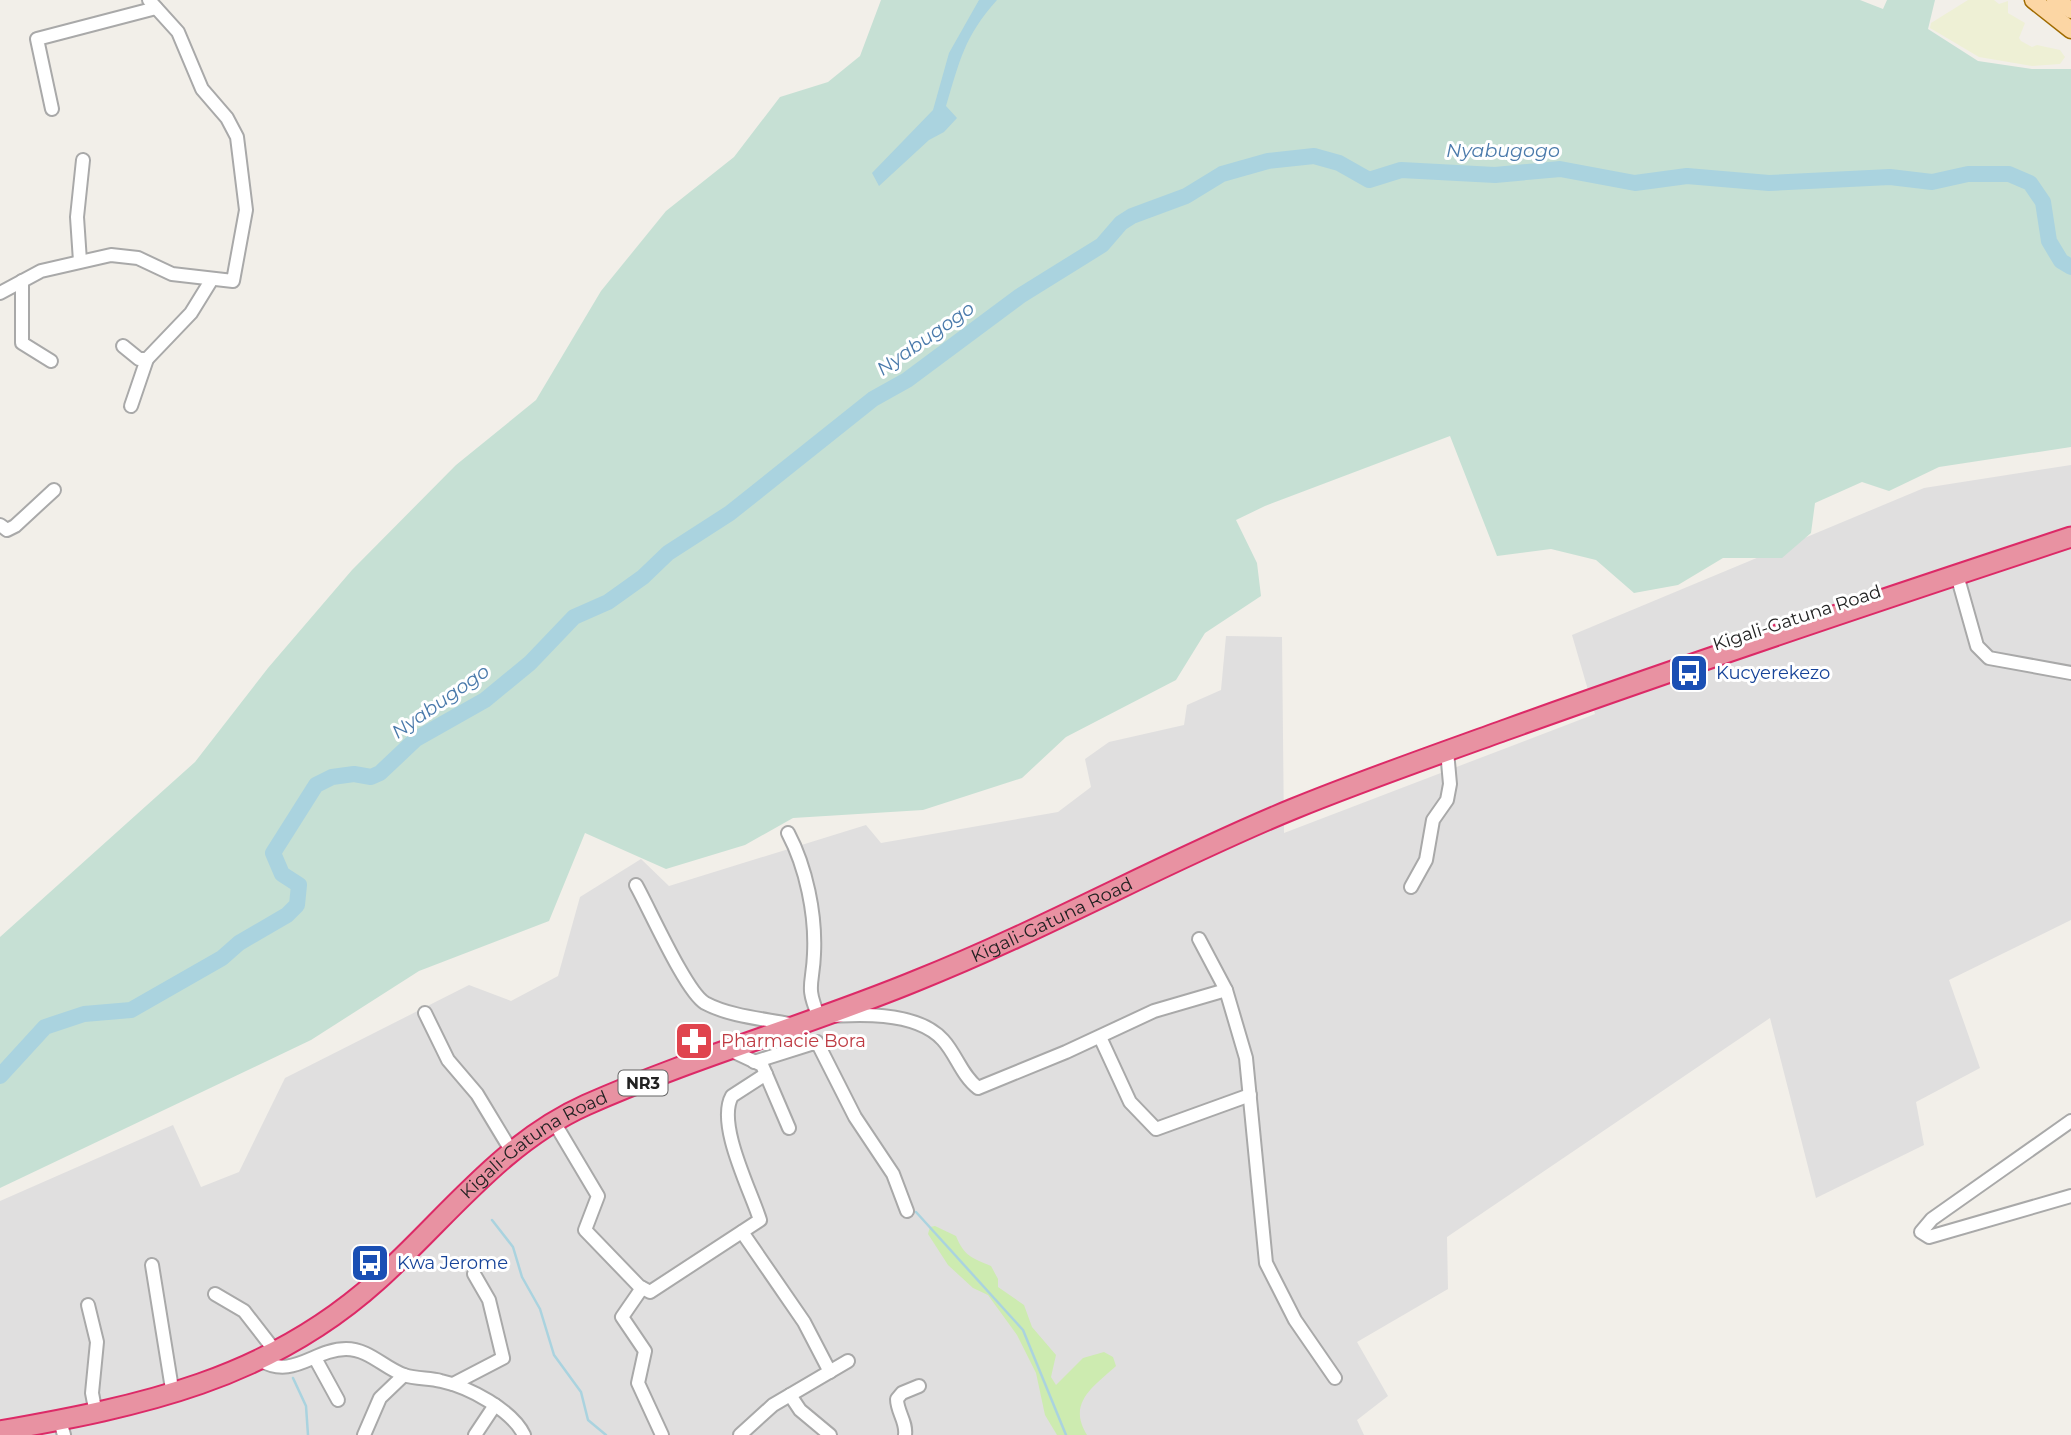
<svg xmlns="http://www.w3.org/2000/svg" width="2071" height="1435" font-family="Montserrat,sans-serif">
	<rect width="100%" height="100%" fill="#f2efe9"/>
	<polygon fill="#e0dfdf" points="2071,465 2071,920 1949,980 1980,1068 1916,1102 1924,1145 1816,1198 1770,1018 1447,1237 1448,1289 1357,1342 1388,1396 1357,1420 1364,1435 0,1435 0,1201 173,1125 201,1187 239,1172 285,1078 469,985 511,1001 558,976 580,897 641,859 669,886 866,825 881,843 1058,812 1091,787 1085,759 1109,742 1184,725 1187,705 1221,690 1226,636 1282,637 1284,833 1595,714 1572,635 1924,488"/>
	<polygon fill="#eef0d5" points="1968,0 1994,0 1999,4 2008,1 2008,13 2025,23 2019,38 2021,41 2032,47 2037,45 2060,50 2065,57 2060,64 2032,66 1979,57 1930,28 1931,23"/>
	<path fill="#cdebb0" d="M935,1226L956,1236C964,1256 972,1258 991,1266L998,1279V1287L1024,1305L1032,1327L1056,1355L1051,1377L1056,1385L1083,1358L1104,1352L1113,1357L1116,1366C1093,1387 1067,1403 1087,1435H1057L1045,1415L1036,1373L1017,1335L988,1295L973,1288L948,1265L928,1234L930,1227Z"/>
	<polygon fill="#c6e0d4" points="881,0 1860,0 1883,9 1887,0 1935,0 1928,29 1978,61 2032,69 2071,69 2071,447 1939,467 1889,491 1862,482 1815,503 1811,533 1782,558 1723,558 1678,585 1634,593 1596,560 1551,549 1497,556 1450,436 1265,506 1236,520 1257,563 1261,596 1205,633 1176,680 1066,737 1022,778 923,810 793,818 745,845 666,869 585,833 549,921 419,971 311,1040 0,1188 0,937 195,762 268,668 352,570 456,465 536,400 601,291 666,211 734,157 780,97 828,82 860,56"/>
	<path fill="#aad3df" d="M979,0H997C964,37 960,60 946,106L957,118L944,132L929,140L879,186L872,173L933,110L949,53Z"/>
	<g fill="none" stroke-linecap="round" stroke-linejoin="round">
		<g stroke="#aad3df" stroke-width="2.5">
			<polyline points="916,1212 1023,1330 1066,1435"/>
			<polyline points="492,1220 513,1247 522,1277 540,1309 554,1355 581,1392 588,1420 606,1435"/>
			<polyline points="293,1378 306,1406 308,1435"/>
		</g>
		<polyline stroke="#aad3df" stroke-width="16" points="0,1076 45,1027 84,1014 131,1010 222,958 239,943 287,915 297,905 299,885 282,874 273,853 316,785 332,777 354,774 371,777 380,773 416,739 485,700 530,663 574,617 608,602 643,577 668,553 730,513 873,399 907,380 1020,296 1102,245 1121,223 1132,216 1186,196 1222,174 1268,161 1314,156 1339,163 1369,180 1401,170 1495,175 1560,169 1635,183 1687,176 1769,183 1890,177 1932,182 1968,174 2009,174 2030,183 2043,202 2049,241 2061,261 2071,267"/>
		<defs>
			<g id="minor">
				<polyline points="52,109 37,39 156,8"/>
				<polyline points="80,261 77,217 83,160"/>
				<polyline points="22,281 22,343 51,361"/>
				<polyline points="0,293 41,271 111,255 138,258 172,274 233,281 246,210 237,137 227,118 202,89 178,32 149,0"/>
				<polyline points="123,346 139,359 147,359 191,313 212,279"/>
				<polyline points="131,406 147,359"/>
				<polyline points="0,525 7,530 15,526 54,490"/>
				<polyline points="1957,575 1977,646 1989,658 2071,673"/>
				<path d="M788,833C806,867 816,914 814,954C813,985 805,985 819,1017C854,1014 916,1010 943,1040C956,1054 962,1076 978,1088L1066,1052L1154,1011L1226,990L1246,1058L1266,1263L1295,1320L1335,1378"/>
				<path d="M636,885C649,908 686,992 705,1003C731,1017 767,1019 795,1025"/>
				<polyline points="1411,887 1426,860 1433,820 1447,800 1450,784 1447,751"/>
				<polyline points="1199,939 1226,990"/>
				<polyline points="425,1013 448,1060 477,1094 512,1152"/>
				<polyline points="1100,1037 1130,1102 1156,1129 1250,1095"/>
				<polyline points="730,1050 762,1065 789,1128"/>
				<polyline points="754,1062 817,1042 855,1117 893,1174 907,1211"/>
				<polyline points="2071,1121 1932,1219 1921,1232 1929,1237 2071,1196"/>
				<path d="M554,1122L598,1196L585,1230L639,1286L650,1292L760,1220C751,1191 716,1124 732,1096L766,1074"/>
				<polyline points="742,1232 804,1322 830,1372"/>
				<polyline points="152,1265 173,1395"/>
				<polyline points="642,1288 622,1317 645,1351 638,1383 662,1435"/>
				<polyline points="215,1294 244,1311 275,1351"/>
				<polyline points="88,1305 97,1342 92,1393 96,1414"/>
				<polyline points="315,1358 338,1400"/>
				<path d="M260,1360C293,1380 314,1349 346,1349C369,1349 384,1368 404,1375C416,1379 429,1378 441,1381C469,1387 512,1410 524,1435"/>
				<polyline points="453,1384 503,1358 489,1300 474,1274"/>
				<polyline points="790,1395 800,1410 830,1435"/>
				<polyline points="60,1421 64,1435"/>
				<polyline points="364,1435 380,1398 404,1375"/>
				<polyline points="475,1435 495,1405"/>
				<polyline points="740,1435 773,1405 848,1361"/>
				<path d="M905,1435C907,1422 897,1412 897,1399L902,1393L919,1386"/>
			</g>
			<g id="major">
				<polyline points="2033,0 2071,30"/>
				<polyline points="2055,0 2071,10"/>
			</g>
			<g id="highway">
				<path id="s1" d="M0,1431C141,1406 267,1380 377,1281C445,1220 501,1143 586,1105C694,1057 809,1025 918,980C1046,929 1166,861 1293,809C1364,780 1436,755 1508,729C1694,662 1883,599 2071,537"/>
			</g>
		</defs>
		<use href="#minor" stroke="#a9a9a9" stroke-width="16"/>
		<use href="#major" stroke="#a06b00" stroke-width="19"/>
		<use href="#highway" stroke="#dc2a67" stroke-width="23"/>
		<use href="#minor" stroke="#fff" stroke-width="12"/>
		<use href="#major" stroke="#fcd6a4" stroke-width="16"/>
		<use href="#highway" stroke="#e892a2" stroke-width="19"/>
	</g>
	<defs>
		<symbol id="bus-square" viewBox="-11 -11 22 22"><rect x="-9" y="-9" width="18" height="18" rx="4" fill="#1a4fb4" stroke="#fff"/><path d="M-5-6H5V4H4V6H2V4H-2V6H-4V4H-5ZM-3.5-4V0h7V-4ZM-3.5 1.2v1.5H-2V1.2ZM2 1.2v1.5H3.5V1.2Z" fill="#fff"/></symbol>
		<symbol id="pharmacy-square" viewBox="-11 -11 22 22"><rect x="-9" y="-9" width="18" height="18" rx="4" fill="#e0444e" stroke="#fff"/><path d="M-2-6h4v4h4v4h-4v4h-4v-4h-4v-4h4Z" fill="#fff"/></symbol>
	</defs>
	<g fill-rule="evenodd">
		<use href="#bus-square" x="1667" y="651" width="44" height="44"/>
		<use href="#pharmacy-square" x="672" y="1019" width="44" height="44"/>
		<use href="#bus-square" x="348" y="1241" width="44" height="44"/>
	</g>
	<g text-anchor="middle" stroke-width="6" stroke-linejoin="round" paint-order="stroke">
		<rect fill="#fff" stroke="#646464" stroke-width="2" x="618.5" y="1070.5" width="49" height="25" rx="5"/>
		<g font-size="16" font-weight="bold" fill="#222">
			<text x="643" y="1089">NR3</text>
		</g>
		<g font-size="18" fill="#222" stroke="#fff">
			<text transform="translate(1797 618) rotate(-18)" y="6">Kigali-Gatuna Road</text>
			<text dy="6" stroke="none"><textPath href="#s1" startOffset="1188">Kigali-Gatuna Road</textPath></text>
			<text dy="6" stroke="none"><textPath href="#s1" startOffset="621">Kigali-Gatuna Road</textPath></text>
		</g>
		<g font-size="18" fill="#164399" stroke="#fff" text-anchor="start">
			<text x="1716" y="679">Kucyerekezo</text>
			<text x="397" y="1269">Kwa Jerome</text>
		</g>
		<g font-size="18" fill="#be3a42" stroke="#fff" text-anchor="start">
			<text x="721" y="1047">Pharmacie Bora</text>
		</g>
		<g font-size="19" font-style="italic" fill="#4a7aab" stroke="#fff">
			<text x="1503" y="157">Nyabugogo</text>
			<text transform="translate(925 338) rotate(-35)" y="7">Nyabugogo</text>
			<text transform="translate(440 701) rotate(-35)" y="7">Nyabugogo</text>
		</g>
	</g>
</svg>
